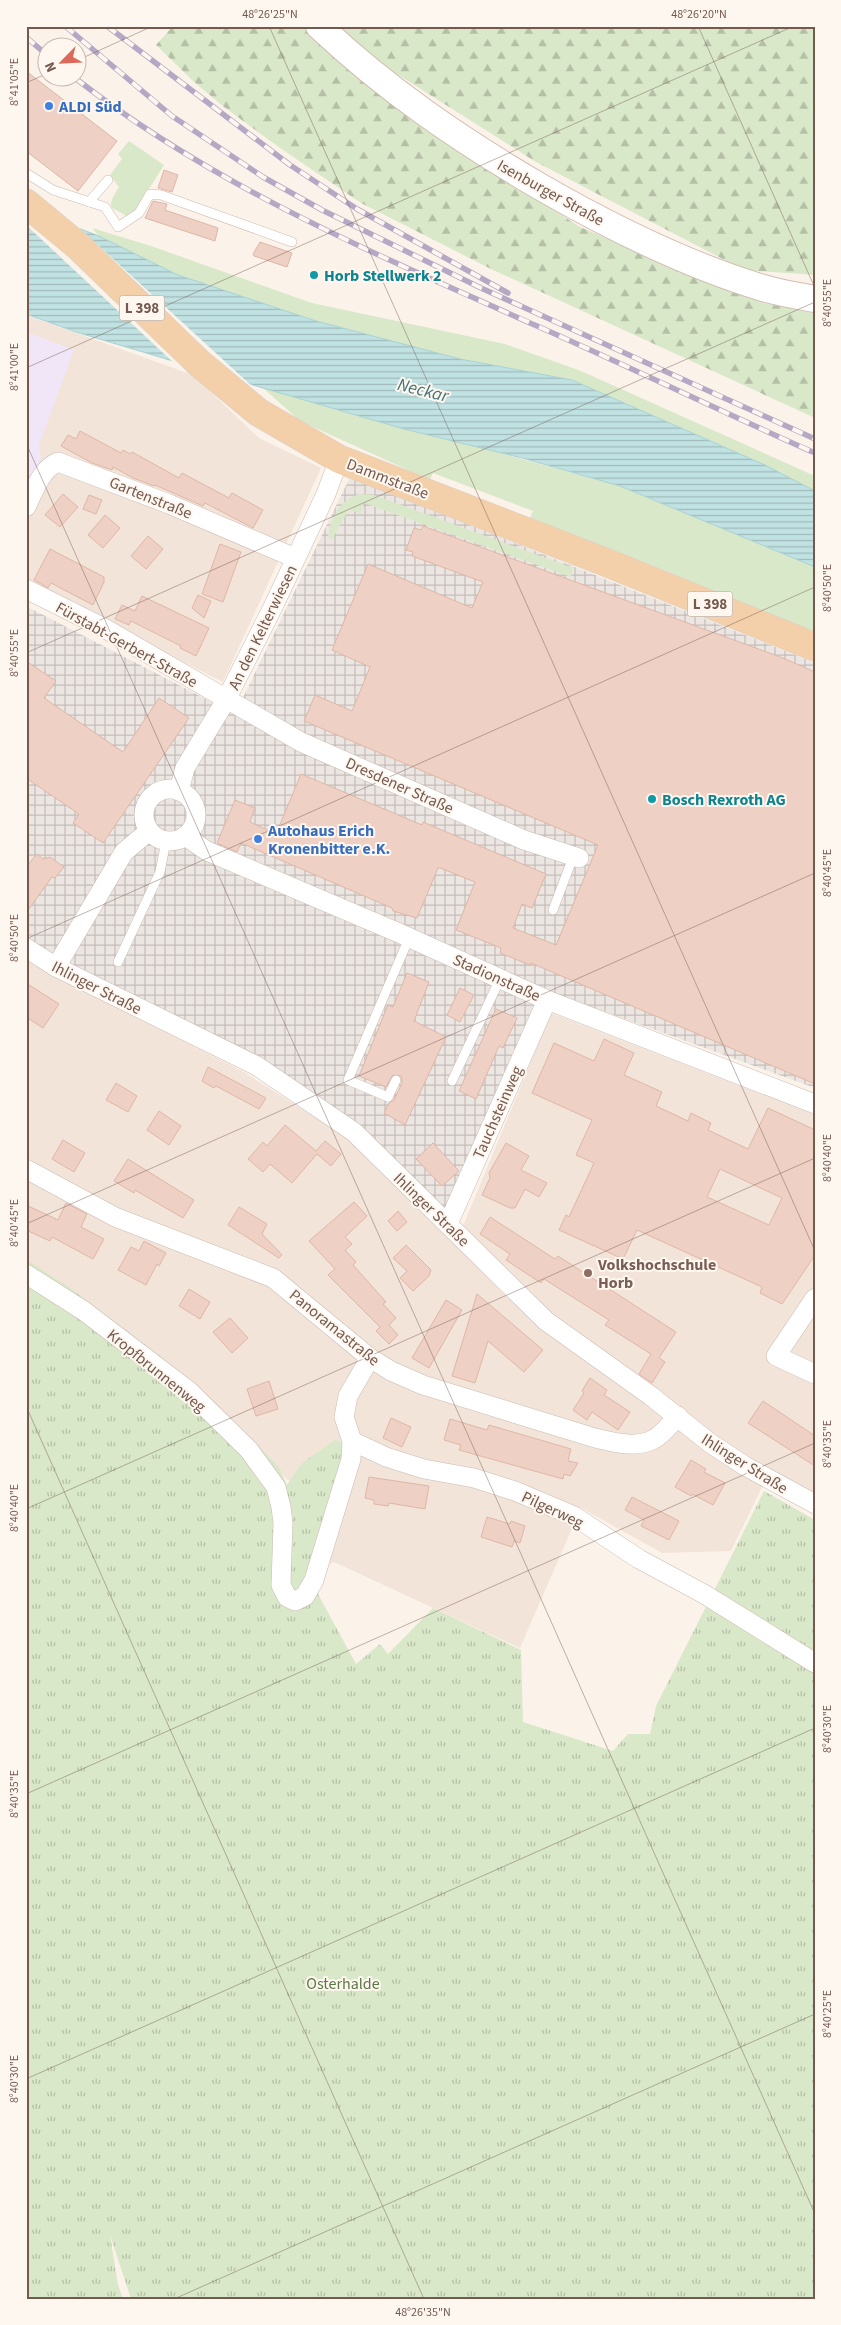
<svg xmlns="http://www.w3.org/2000/svg" width="841" height="2325" font-family="'Source Sans 3',sans-serif">
	<defs>
		<pattern id="industrial-grid" width="8" height="8" patternUnits="userSpaceOnUse" patternTransform="scale(1.25)"><rect width="8" height="8" fill="#ece6e2"/><path d="M0 4h8M4 0v8" fill="none" stroke="#c4bdba"/></pattern>
		<pattern id="forest-firs" width="22" height="20" patternUnits="userSpaceOnUse" patternTransform="scale(1.25)"><rect width="22" height="20" fill="#d9e8c9"/><path d="M5 1l3.5 6h-7zM16 11l3.5 6h-7z" fill="#b5bfa6"/></pattern>
		<pattern id="park-tufts" width="24" height="20" patternUnits="userSpaceOnUse" patternTransform="scale(1.25)"><rect width="24" height="20" fill="#d9e8c9"/><path d="M3 7l-1-3M5 7V3M7 7l1-3M15 17l-1-3M17 17v-4M19 17l1-3" fill="none" stroke="#b5bfa6"/></pattern>
		<pattern id="water-rules" width="6" height="5" patternUnits="userSpaceOnUse" patternTransform="scale(1.25)"><rect width="6" height="5" fill="#c0e2e3"/><path d="M0 2.5h6" fill="none" stroke="#a1baba"/></pattern>
	</defs>
	<rect width="100%" height="100%" fill="#fbf3ea"/>
	<g fill="#f2e4d9">
		<polygon points="26,315 193,375 259,438 321,468 223,682 26,583"/>
		<polygon points="26,954 98,998 244,1072 349,1139 456,1243 551,1013 815,1115 815,1497 770,1471 731,1551 662,1553 581,1508 520,1648 334,1562 296,1578 290,1482 212,1404 26,1267"/>
	</g>
	<polygon fill="url(#industrial-grid)" points="350,477 815,663 815,1088 548,991 446,1210 359,1126 51,955 26,938 26,606 235,714"/>
	<polygon fill="#f0e6f8" points="26,332 74,350 39,445 41,458 26,493"/>
	<g fill="#d9e8c9">
		<path d="M129,141L164,165L130,219C115,205 102,214 119,187L110,175L122,159L118,154Z"/>
		<polygon points="92,228 151,246 312,303 505,344 581,371 815,476 815,491 765,465 572,380 460,359 316,321 178,275 99,236"/>
		<polygon points="263,388 620,486 815,567 815,633 529,520 533,511 433,473 430,480 300,421"/>
		<path d="M359,494L374,495L573,568L571,577L364,503L360,514L349,509L332,540L328,536C332,516 339,501 359,494Z"/>
	</g>
	<g fill="url(#forest-firs)">
		<polygon points="173,26 306,26 408,115 580,227 763,303 815,313 815,418 491,269 361,203 280,148 224,107 193,81 156,45"/>
		<polygon points="339,26 815,26 815,275 744,270 536,162 378,62"/>
	</g>
	<polygon fill="url(#park-tufts)" points="26,1259 70,1288 159,1355 214,1401 279,1467 287,1485 302,1463 335,1440 364,1451 318,1594 356,1664 380,1644 388,1654 433,1608 521,1650 523,1722 613,1751 628,1734 650,1734 656,1706 764,1491 815,1520 815,2299 131,2299 110,2235 118,2285 123,2299 26,2299"/>
	<polygon fill="url(#water-rules)" stroke="#a7d2d4" points="26,208 99,236 178,275 316,321 460,359 572,380 765,465 815,491 815,567 620,486 522,458 404,429 263,388 76,332 26,314"/>
	<polygon fill="#fbf3ea" points="26,206 75,224 254,388 176,365 26,225"/>
	<g fill="#eed1c4" stroke="#dfb6a6" fill-rule="evenodd">
		<polygon points="26,71 117,141 78,191 26,151"/>
		<polygon points="164,170 178,175 172,192 158,188"/>
		<polygon points="153,201 167,204 165,210 218,228 215,241 145,218"/>
		<polygon points="260,242 292,253 287,267 254,256 253,254"/>
		<polygon points="80,431 121,453 123,450 130,454 132,452 179,478 182,473 229,498 232,493 263,510 253,528 205,503 203,506 155,485 154,486 133,478 113,467 112,470 92,463 61,446 68,435 76,439"/>
		<polygon points="63,494 78,507 60,527 45,515"/>
		<polygon points="89,495 102,500 96,514 83,509"/>
		<polygon points="105,515 120,528 103,548 88,535"/>
		<polygon points="423,526 783,658 815,672 815,1084 531,963 530,965 500,953 501,948 456,930 475,882 440,868 438,868 417,918 393,911 392,908 241,843 237,852 217,843 235,800 255,808 250,822 276,834 301,774 422,825 423,822 546,874 532,908 522,904 513,928 556,945 598,845 304,721 315,695 352,711 370,667 332,650 368,564 472,608 483,582 412,556 413,552 406,550 414,528 421,530"/>
		<polygon points="148,536 163,549 146,569 131,556"/>
		<polygon points="220,544 241,552 223,602 202,594"/>
		<polygon points="50,549 104,577 104,582 93,605 51,583 48,588 34,580"/>
		<polygon points="198,595 211,601 204,618 192,608"/>
		<polygon points="142,596 209,628 196,656 180,648 181,646 131,621 129,625 115,619 122,605 135,611"/>
		<polygon points="26,661 56,681 44,698 123,752 159,698 189,718 103,843 73,823 79,814 26,778"/>
		<polygon points="37,854 43,859 50,857 64,867 55,878 52,877 26,913 26,867"/>
		<polygon points="407,973 429,982 414,1021 446,1037 405,1125 384,1113 389,1103 394,1100 402,1083 401,1076 393,1075 386,1087 359,1076 388,1005 393,1007"/>
		<polygon points="26,983 59,1004 43,1028 26,1017"/>
		<polygon points="460,988 474,995 460,1022 447,1015"/>
		<polygon points="496,1009 517,1018 503,1048 499,1046 476,1099 459,1091"/>
		<path d="M604,1039L634,1053L624,1075L662,1092L656,1106L688,1121L691,1113L711,1123L708,1130L748,1149L768,1108L815,1130V1255L782,1304L760,1293L762,1287L637,1230L623,1259L559,1230L566,1215L569,1217L594,1163L576,1155L592,1120L532,1093L554,1043L594,1061ZM720,1169L782,1198L769,1225L707,1197Z"/>
		<polygon points="208,1067 266,1098 259,1109 216,1086 214,1088 202,1081"/>
		<polygon points="116,1083 137,1096 128,1112 106,1100"/>
		<polygon points="159,1111 181,1126 169,1145 147,1130"/>
		<polygon points="285,1125 316,1151 325,1141 341,1154 331,1166 317,1154 292,1183 270,1164 263,1172 248,1159 263,1142 267,1146"/>
		<polygon points="63,1140 85,1153 74,1172 52,1159"/>
		<polygon points="433,1143 459,1171 442,1186 416,1159"/>
		<polygon points="506,1143 529,1156 521,1170 547,1183 539,1197 525,1189 515,1208 510,1208 482,1195 490,1178 489,1173"/>
		<polygon points="128,1159 194,1200 183,1218 135,1190 134,1193 114,1181"/>
		<polygon points="354,1202 367,1216 345,1237 352,1244 345,1250 356,1262 353,1265 386,1302 383,1304 396,1318 389,1325 398,1335 389,1344 376,1331 380,1327 328,1275 335,1269 309,1241"/>
		<polygon points="66,1203 87,1214 81,1227 104,1239 93,1259 52,1237 50,1241 26,1230 26,1205 58,1220"/>
		<polygon points="239,1207 267,1224 262,1234 282,1255 279,1258 228,1225"/>
		<polygon points="398,1211 407,1222 397,1231 388,1221"/>
		<polygon points="490,1217 555,1259 558,1256 676,1332 659,1358 665,1362 652,1383 639,1374 651,1354 605,1325 609,1320 544,1279 541,1283 506,1260 510,1254 480,1234"/>
		<polygon points="144,1241 166,1253 159,1266 157,1264 146,1285 118,1270 131,1247 139,1251"/>
		<polygon points="406,1245 431,1270 429,1276 413,1291 400,1278 407,1271 393,1258"/>
		<polygon points="189,1289 210,1302 200,1319 179,1306"/>
		<polygon points="477,1294 543,1350 524,1372 488,1341 475,1383 452,1376"/>
		<polygon points="446,1300 462,1310 429,1368 412,1358"/>
		<polygon points="230,1318 248,1338 232,1353 213,1332"/>
		<polygon points="590,1378 607,1390 604,1395 630,1412 618,1430 592,1412 587,1420 573,1410 584,1393 582,1391"/>
		<polygon points="269,1381 278,1409 256,1416 247,1389"/>
		<polygon points="763,1401 815,1436 815,1466 748,1423"/>
		<polygon points="391,1418 411,1427 402,1447 383,1438"/>
		<polygon points="450,1419 487,1430 489,1425 571,1449 568,1461 578,1463 570,1476 564,1474 563,1479 459,1450 461,1445 444,1440"/>
		<polygon points="691,1460 706,1469 704,1472 725,1483 713,1505 692,1494 691,1496 675,1487"/>
		<polygon points="369,1477 429,1486 425,1509 389,1503 388,1506 374,1504 374,1500 365,1498"/>
		<polygon points="632,1497 679,1521 669,1540 641,1526 644,1520 625,1510"/>
		<polygon points="487,1517 510,1524 511,1521 525,1526 520,1543 514,1541 512,1547 481,1537"/>
	</g>
	<g fill="none" stroke-linecap="round" stroke-linejoin="round">
		<defs>
			<g id="lane">
				<polyline points="26,173 53,190 105,207 118,227 139,213 150,194 161,195 292,242"/>
				<polyline points="89,202 108,180"/>
				<polyline points="553,910 573,857"/>
				<polyline points="118,962 160,872 166,841"/>
				<polyline points="396,1080 388,1097 348,1080 409,938"/>
				<polyline points="452,1081 500,979"/>
			</g>
			<g id="street">
				<path d="M26,507C34,491 41,469 58,462L169,504L295,558"/>
				<polyline points="26,589 104,628 301,742 524,840 579,858"/>
				<circle cx="170" cy="815" r="26"/>
				<polyline points="179,791 185,768 226,700 273,607 326,494 339,459"/>
				<polyline points="185,836 207,851 399,933 547,1000 815,1104"/>
				<polyline points="26,948 56,967 257,1066 354,1132 546,1321 651,1396 710,1443 745,1466 815,1504"/>
				<polyline points="56,967 124,852 149,831"/>
				<path d="M26,1169L115,1217L273,1278L370,1358L391,1371L423,1385L595,1438C613,1442 637,1449 654,1439C663,1434 671,1423 678,1416"/>
				<polyline points="448,1224 547,1000"/>
				<polyline points="26,1274 84,1311 189,1391 249,1450 276,1487 281,1507 283,1523 281,1585 287,1597 295,1601 305,1596 314,1580 351,1459 352,1441 344,1417 348,1396 370,1358"/>
				<polyline points="815,1298 776,1356 815,1374"/>
				<polyline points="352,1441 386,1457 424,1469 474,1478 515,1491 574,1516 639,1559 704,1594 815,1663"/>
			</g>
			<path id="secondary" d="M319,26C387,90 459,139 539,186C610,227 684,264 763,288C780,293 798,296 815,299"/>
			<polyline id="primary" points="26,203 78,246 199,363 258,412 339,459 605,562 815,647"/>
		</defs>
		<use href="#lane" stroke="#ccbab0" stroke-width="10"/>
		<use href="#street" stroke="#ccbab0" stroke-width="20"/>
		<use href="#secondary" stroke="#d1bcb1" stroke-width="28"/>
		<use href="#primary" stroke="#d8d1ce" stroke-width="29"/>
		<use href="#lane" stroke="#fff" stroke-width="9"/>
		<use href="#street" stroke="#fff" stroke-width="19"/>
		<use href="#secondary" stroke="#fff" stroke-width="26"/>
		<use href="#primary" stroke="#f3d0a9" stroke-width="28"/>
		<defs>
			<g id="rail">
				<polyline points="65,26 172,116 263,177 322,210 481,288 815,439"/>
				<polyline points="107,26 290,165 357,209 508,293"/>
				<polyline points="26,37 48,56"/>
				<path d="M75,78C217,188 375,254 537,326C630,367 722,412 815,453"/>
			</g>
		</defs>
		<use href="#rail" stroke="#b5a8c5" stroke-width="5.5"/>
		<use href="#rail" stroke="#fef7f0" stroke-width="4" stroke-dasharray="11" stroke-linecap="butt"/>
	</g>
	<path fill="none" stroke="#74594f" stroke-width="1" stroke-opacity="0.45" d="M269,26L815,1251M698,26L815,288M78,60L153,26M26,83L48,73M26,368L794,26M26,443L815,2214M26,653L815,302M26,939L815,587M26,1224L815,873M26,1406L424,2299M26,1509L815,1158M26,1794L815,1443M26,2079L815,1728M174,2299L815,2014"/>
	<g fill="#3f7fe0" stroke="#fef7f0" stroke-width="2">
		<circle cx="49" cy="106" r="5"/>
		<circle cx="258" cy="839" r="5"/>
	</g>
	<g fill="#0f9aa8" stroke="#fef7f0" stroke-width="2">
		<circle cx="314" cy="275" r="5"/>
		<circle cx="652" cy="799" r="5"/>
	</g>
	<circle fill="#8d6e63" stroke="#fef7f0" stroke-width="2" cx="588" cy="1273" r="5"/>
	<g text-anchor="middle" stroke-width="4" stroke-linejoin="round" paint-order="stroke">
		<g fill="#fef7f0" stroke="#9d887f" stroke-width="1">
			<rect x="119.5" y="295.5" width="45" height="25" rx="4"/>
			<rect x="687.5" y="591.5" width="45" height="25" rx="4"/>
		</g>
		<g font-size="15" font-weight="bold" fill="#74594f">
			<text x="142" y="313">L 398</text>
			<text x="710" y="609">L 398</text>
		</g>
		<g font-size="16" font-weight="bold" fill="#366cbe" stroke="#fef7f0" text-anchor="start">
			<text x="59" y="112">ALDI Süd</text>
			<text x="268" y="836">Autohaus Erich<tspan x="268" dy="18">Kronenbitter e.K.</tspan></text>
		</g>
		<g font-size="16" fill="#74594f" stroke="#fef7f0">
			<text transform="translate(551 192) rotate(29)" y="6">Isenburger Straße</text>
			<text transform="translate(388 478) rotate(21)" y="6">Dammstraße</text>
			<text transform="translate(151 497) rotate(22)" y="6">Gartenstraße</text>
			<text transform="translate(262 627) rotate(-64)" y="6">An den Kelterwiesen</text>
			<text transform="translate(127 644) rotate(29)" y="6">Fürstabt-Gerbert-Straße</text>
			<text transform="translate(400 785) rotate(24)" y="6">Dresdener Straße</text>
			<text transform="translate(497 977) rotate(24)" y="6">Stadionstraße</text>
			<text transform="translate(97 987) rotate(27)" y="6">Ihlinger Straße</text>
			<text transform="translate(497 1112) rotate(-66)" y="6">Tauchsteinweg</text>
			<text transform="translate(432 1209) rotate(44)" y="6">Ihlinger Straße</text>
			<text transform="translate(335 1327) rotate(39)" y="6">Panoramastraße</text>
			<text transform="translate(157 1370) rotate(39)" y="6">Kropfbrunnenweg</text>
			<text transform="translate(745 1463) rotate(32)" y="6">Ihlinger Straße</text>
			<text transform="translate(553 1509) rotate(25)" y="6">Pilgerweg</text>
		</g>
		<g font-size="16" font-weight="bold" fill="#0d838f" stroke="#fef7f0" text-anchor="start">
			<text x="324" y="281">Horb Stellwerk 2</text>
			<text x="662" y="805">Bosch Rexroth AG</text>
		</g>
		<g font-size="16" font-weight="bold" fill="#785e54" stroke="#fef7f0" text-anchor="start">
			<text x="598" y="1270">Volkshochschule<tspan x="598" dy="18">Horb</tspan></text>
		</g>
		<g font-size="16" fill="#5b7848" stroke="#fef7f0">
			<text x="343" y="1989">Osterhalde</text>
		</g>
		<g font-size="18" font-style="italic" fill="#447477" stroke="#fef7f0">
			<text transform="translate(423 390) rotate(14)" y="6">Neckar</text>
		</g>
	</g>
	<rect width="841" height="2325" fill="none" stroke="#fef7f0" stroke-width="55"/>
	<g transform="translate(62 62) rotate(246)"><circle r="24" fill="#fef7f0" stroke="#c7b8b0"/>
	<path d="M0-4L9 19L0 12L-9 19Z" fill="#da6a5a"/>
	<text y="-8" font-size="14" font-weight="bold" text-anchor="middle" fill="#74594f">N</text>
	</g>
	<rect x="28" y="28" width="786" height="2270" fill="none" stroke="#74594f" stroke-width="2"/>
	<g font-size="12" text-anchor="middle" fill="#74594f">
		<text x="270" y="18">48°26'25"N</text>
		<text x="699" y="18">48°26'20"N</text>
		<text transform="translate(14 82) rotate(-90)" y="4">8°41'05"E</text>
		<text transform="translate(827 303) rotate(-90)" y="4">8°40'55"E</text>
		<text transform="translate(14 367) rotate(-90)" y="4">8°41'00"E</text>
		<text transform="translate(827 588) rotate(-90)" y="4">8°40'50"E</text>
		<text transform="translate(14 653) rotate(-90)" y="4">8°40'55"E</text>
		<text transform="translate(827 873) rotate(-90)" y="4">8°40'45"E</text>
		<text transform="translate(14 938) rotate(-90)" y="4">8°40'50"E</text>
		<text transform="translate(827 1158) rotate(-90)" y="4">8°40'40"E</text>
		<text transform="translate(14 1223) rotate(-90)" y="4">8°40'45"E</text>
		<text transform="translate(827 1444) rotate(-90)" y="4">8°40'35"E</text>
		<text transform="translate(14 1508) rotate(-90)" y="4">8°40'40"E</text>
		<text transform="translate(827 1729) rotate(-90)" y="4">8°40'30"E</text>
		<text transform="translate(14 1794) rotate(-90)" y="4">8°40'35"E</text>
		<text transform="translate(827 2014) rotate(-90)" y="4">8°40'25"E</text>
		<text transform="translate(14 2079) rotate(-90)" y="4">8°40'30"E</text>
		<text x="423" y="2316">48°26'35"N</text>
	</g>
</svg>
